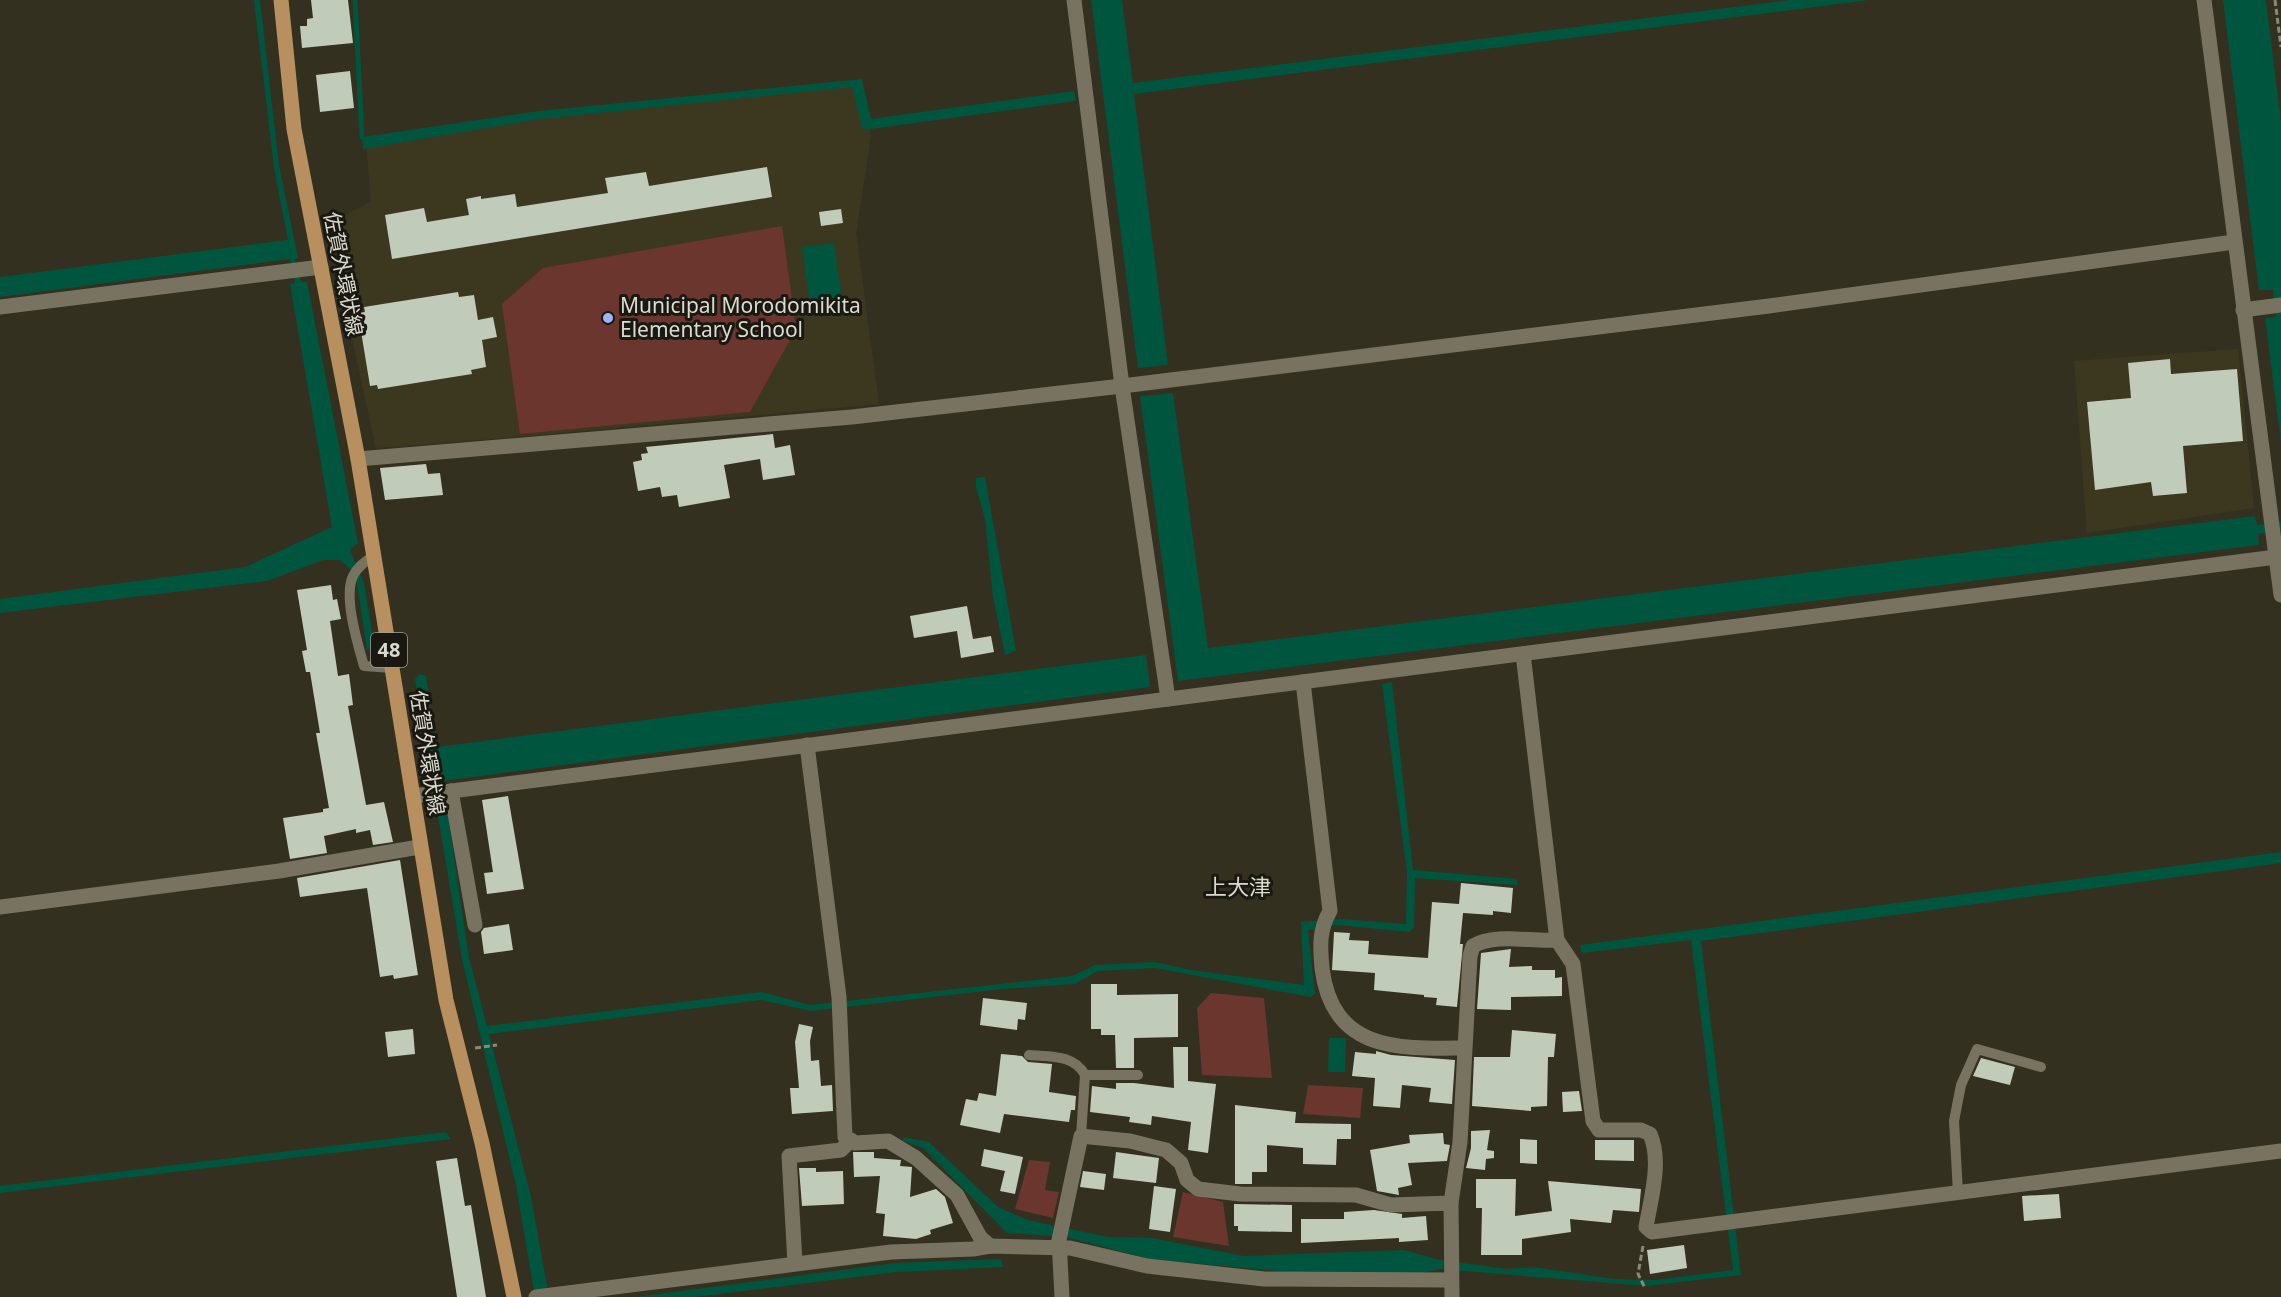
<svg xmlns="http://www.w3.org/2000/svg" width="2281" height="1297" font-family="'Noto Sans','Noto Sans JP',sans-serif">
	<rect width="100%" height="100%" fill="#33301f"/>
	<g fill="#3c3820">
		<polygon points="858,83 871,137 856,233 879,404 506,438 376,448 327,224 371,202 366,141 541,116"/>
		<polygon points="2238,349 2254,508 2087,533 2074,361"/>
	</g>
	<g fill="#6b362d">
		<polygon points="782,226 796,329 750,412 520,434 502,304 543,268"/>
		<polygon points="1211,993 1264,998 1272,1078 1202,1075 1197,1008"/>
		<polygon points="1308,1085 1363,1088 1360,1118 1303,1114"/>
		<polygon points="1029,1160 1050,1162 1045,1190 1059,1192 1053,1218 1015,1209"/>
		<polygon points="1183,1192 1223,1202 1229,1246 1173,1237"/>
	</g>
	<g fill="#00553e">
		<polygon points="254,0 260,0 279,165 298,258 295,259 301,282 307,282 358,543 350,550 364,583 374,643 367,651 357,583 350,569 340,560 323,560 267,581 0,613 0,599 245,567 332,527 290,284 295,283 290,259 0,297 0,277 288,240 274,168"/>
		<polygon points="1091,0 1122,0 1133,83 1790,0 1869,0 1134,94 1168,365 1138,368"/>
		<polygon points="2223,0 2266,0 2281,122 2281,443 2265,318 2276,317 2273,290 2259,290"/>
		<polygon points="862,79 871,119 1074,91 1076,101 863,130 852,87 540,119 363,149 362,137 539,111"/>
		<polygon points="834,243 843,305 811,310 802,247"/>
		<polygon points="1173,393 1208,648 2255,516 2257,525 2281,522 2281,530 2258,534 2259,545 1178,681 1140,396"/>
		<polygon points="985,477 1016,651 1005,655 993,597 985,519 976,487 976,478"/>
		<polygon points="1146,655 1150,687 443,781 469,958 487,1026 762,992 810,1005 1072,976 1095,965 1155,962 1191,970 1304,985 1301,922 1341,919 1406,924 1407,872 1382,684 1392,682 1413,870 1517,879 1517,885 1415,878 1414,927 1409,932 1338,925 1308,930 1315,993 1311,997 1155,968 1098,971 1075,984 1003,989 811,1011 761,1000 489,1034 531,1197 549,1297 535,1297 516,1185 462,959 415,679 420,674 426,676 437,747"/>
		<polygon points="2281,852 2281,863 1701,941 1741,1275 1647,1286 1440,1269 1422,1273 1289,1272 1149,1259 1066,1237 1007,1233 923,1148 903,1141 903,1137 929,1142 998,1207 1028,1220 1108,1237 1152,1238 1244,1256 1404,1250 1440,1260 1507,1269 1534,1267 1614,1279 1655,1280 1733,1270 1691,940 1582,953 1580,945"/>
		<polygon points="1329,1038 1346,1038 1345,1072 1328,1072"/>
		<polygon points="446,1132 451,1139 0,1193 0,1186"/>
		<polygon points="1001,1259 1003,1267 897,1272 695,1297 635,1297 895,1263"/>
	</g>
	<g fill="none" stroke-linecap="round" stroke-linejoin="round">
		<polyline stroke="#00553e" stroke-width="5" points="355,0 362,137"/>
	</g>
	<g fill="#c0ccb9">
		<polygon points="311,0 348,0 353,43 302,48 300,26 307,26 307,19 313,18"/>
		<polygon points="350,71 354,108 320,112 316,75"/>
		<polygon points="767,167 772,197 392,259 385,215 424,208 427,222 469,215 466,199 481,196 481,199 515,194 517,207 608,193 605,178 646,172 649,186"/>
		<polygon points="841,209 843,223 821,226 819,212"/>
		<polygon points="458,292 459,297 474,295 478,320 493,317 497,337 482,340 486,367 471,370 472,374 378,389 377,385 370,386 358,313 365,312 364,307"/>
		<polygon points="2170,359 2171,374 2237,369 2243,441 2183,446 2187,493 2153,496 2151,482 2095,490 2087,402 2131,398 2128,363"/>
		<polygon points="773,434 775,448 790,445 795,475 763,480 760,459 724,465 730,498 679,507 677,495 662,497 660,487 638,491 633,462 642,460 641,454 648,453 646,447"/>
		<polygon points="426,464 428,474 440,473 443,495 385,500 380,468"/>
		<polygon points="331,585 333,600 337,599 341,619 330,621 338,676 349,674 353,705 348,706 366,805 384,802 393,842 373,845 370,830 356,833 356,829 324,836 327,853 290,859 283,818 323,812 323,809 329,808 316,733 320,733 310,672 306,672 302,651 307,650 297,590"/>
		<polygon points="967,606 973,639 991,636 994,652 961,658 957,631 914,638 910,616"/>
		<polygon points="508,796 524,889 487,894 484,873 493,872 482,800"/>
		<polygon points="400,860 418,975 394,979 393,975 380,977 367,888 300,897 297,878"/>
		<polygon points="1461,883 1513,888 1511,913 1493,911 1493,915 1463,913 1460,944 1463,944 1457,1007 1436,1005 1437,998 1424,997 1424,995 1374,990 1375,973 1332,970 1334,932 1350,933 1349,940 1369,941 1368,954 1428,958 1432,902 1459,904"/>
		<polygon points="509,924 513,950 484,954 481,932 484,928"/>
		<polygon points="1511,949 1509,967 1532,966 1532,970 1555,970 1555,978 1562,977 1562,996 1511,997 1511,1010 1477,1009 1481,953"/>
		<polygon points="1091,984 1117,984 1117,995 1178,994 1178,1037 1134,1038 1134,1068 1116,1068 1115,1035 1101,1035 1101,1029 1091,1029"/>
		<polygon points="983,998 1027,1003 1025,1020 1018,1019 1017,1030 980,1025"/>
		<polygon points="799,1024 813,1027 810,1041 811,1061 819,1060 821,1086 832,1085 833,1111 792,1114 790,1088 799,1088 795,1042"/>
		<polygon points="413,1029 415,1054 388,1057 385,1032"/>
		<polygon points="1512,1030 1556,1034 1554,1057 1548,1057 1547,1106 1531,1107 1531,1111 1472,1106 1474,1057 1510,1057"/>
		<polygon points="1173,1047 1188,1047 1188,1081 1216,1084 1208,1153 1188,1150 1191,1122 1152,1116 1151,1125 1129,1122 1130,1117 1090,1112 1092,1086 1116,1089 1116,1083 1134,1083 1174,1088"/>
		<polygon points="1376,1051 1391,1055 1455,1060 1452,1104 1429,1102 1431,1088 1402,1085 1400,1108 1373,1106 1375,1078 1352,1076 1355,1052 1376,1054"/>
		<polygon points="1001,1054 1022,1056 1028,1062 1052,1064 1049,1092 1076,1096 1075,1110 1071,1110 1069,1122 1004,1114 1000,1133 960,1125 966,1099 977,1101 979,1093 996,1096"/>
		<polygon points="1981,1058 2015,1067 2010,1085 1973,1076"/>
		<polygon points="1579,1091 1582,1111 1563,1112 1562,1092"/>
		<polygon points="1235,1105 1296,1112 1295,1123 1351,1124 1351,1139 1337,1139 1336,1165 1303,1164 1303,1148 1267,1145 1267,1172 1252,1172 1252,1184 1235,1184"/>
		<polygon points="1490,1130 1487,1150 1494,1151 1494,1158 1486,1159 1485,1170 1466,1168 1471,1148 1471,1131"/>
		<polygon points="1443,1133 1444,1144 1450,1145 1447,1161 1408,1163 1412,1185 1398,1188 1399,1195 1377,1191 1370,1150 1410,1143 1409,1135"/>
		<polygon points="1520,1139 1537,1140 1537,1164 1520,1163"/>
		<polygon points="1595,1140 1634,1140 1634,1161 1595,1160"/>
		<polygon points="984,1149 1023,1157 1015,1194 1000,1191 1005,1171 981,1166"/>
		<polygon points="853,1152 874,1152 874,1158 901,1160 900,1166 912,1167 910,1197 936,1189 945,1197 953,1223 930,1230 931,1234 916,1239 883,1236 885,1214 876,1213 880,1176 854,1177"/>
		<polygon points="1116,1152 1159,1158 1156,1183 1113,1178"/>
		<polygon points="457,1158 465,1206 471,1205 486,1297 457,1297 436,1161"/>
		<polygon points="799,1168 816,1168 816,1172 843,1171 844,1204 802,1206"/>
		<polygon points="1083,1171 1106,1174 1104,1190 1080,1187"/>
		<polygon points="1476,1179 1516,1179 1515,1216 1552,1211 1548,1181 1641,1189 1639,1212 1613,1210 1611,1223 1570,1219 1571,1232 1522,1239 1522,1255 1481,1255 1482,1208 1476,1208"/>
		<polygon points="1154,1186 1176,1189 1170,1232 1149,1229"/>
		<polygon points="2059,1194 2061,1218 2024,1221 2022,1196"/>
		<polygon points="1234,1204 1292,1205 1292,1232 1238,1231 1238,1226 1234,1226"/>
		<polygon points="1374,1210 1402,1214 1402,1218 1426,1216 1428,1240 1399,1242 1399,1238 1301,1243 1301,1219 1344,1219 1344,1212"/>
		<polygon points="1684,1245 1687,1268 1650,1274 1647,1250"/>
	</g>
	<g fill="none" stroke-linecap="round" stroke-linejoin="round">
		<g stroke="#8a887a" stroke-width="3" stroke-dasharray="6 3" stroke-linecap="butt">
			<polyline points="2275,0 2281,47"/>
			<polyline points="475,1048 497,1045"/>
			<polyline points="1643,1246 1638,1274 1645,1288"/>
		</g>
		<g stroke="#777360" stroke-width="10">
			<path d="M373,556C365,562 357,567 353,576C343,597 358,645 364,666L392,668"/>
			<path d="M1029,1055C1050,1057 1074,1054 1085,1075L1081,1136"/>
			<polyline points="1085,1075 1138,1075"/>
			<polyline points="1958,1193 1954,1121 1961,1085 1977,1049 2041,1067"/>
		</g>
		<g stroke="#777360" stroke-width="15">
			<polyline points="1074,0 1122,386 1168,699"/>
			<polyline points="2204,0 2281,595"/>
			<polyline points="0,307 321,267"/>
			<polyline points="2243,310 2281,305"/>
			<polyline points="358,459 852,417 1122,386 1769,306 2234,242"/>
			<path d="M1523,654L1557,940L1573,964L1593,1121L1599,1130H1641L1650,1134C1662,1161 1651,1198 1646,1227L1652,1232L2281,1151"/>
			<path d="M1303,682L1330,911C1319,930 1320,946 1322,968C1332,1051 1398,1049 1463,1048"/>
			<polyline points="807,745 839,997 845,1137 855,1143 888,1141 916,1158 957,1195 980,1237 990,1246"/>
			<polyline points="451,791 475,925"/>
			<polyline points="413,796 2276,557"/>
			<polyline points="0,907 279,871 419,847"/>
			<path d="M1451,1203L1460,1142L1470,956L1473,946C1496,933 1530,942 1557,940"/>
			<polyline points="795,1263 789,1156 841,1150 851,1140"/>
			<polyline points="536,1297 891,1252 973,1249 990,1246 1070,1248 1147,1266 1264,1279 1451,1280"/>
			<polyline points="1062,1297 1059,1240 1081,1136 1130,1141 1166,1150 1181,1163 1187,1180 1198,1189 1240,1194 1356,1195 1391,1205 1451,1203 1452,1297"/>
		</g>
		<polyline stroke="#b88f5f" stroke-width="15" points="281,0 294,129 358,459 446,1000 482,1143 514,1297"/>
	</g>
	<circle fill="#9bb5fd" stroke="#191811" stroke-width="2" cx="608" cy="318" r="6"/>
	<g text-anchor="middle" stroke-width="6" stroke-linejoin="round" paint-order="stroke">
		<rect fill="#191811" stroke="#a1a096" stroke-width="1.5" x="371" y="633" width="36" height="34" rx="4.5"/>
		<g font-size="20" font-weight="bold" fill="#dbdacf">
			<text x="389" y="657">48</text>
		</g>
		<g font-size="21" fill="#dbdacf" stroke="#191811">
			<text transform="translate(343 274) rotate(79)" y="7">佐賀外環状線</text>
			<text transform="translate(427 753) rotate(81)" y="7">佐賀外環状線</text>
		</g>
		<g font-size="21" fill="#dbdacf" stroke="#191811" text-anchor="start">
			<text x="620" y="313">Municipal Morodomikita<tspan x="620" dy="24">Elementary School</tspan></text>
		</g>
		<g font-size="22" fill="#dbdacf" stroke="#191811">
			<text x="1238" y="895">上大津</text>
		</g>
	</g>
</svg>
